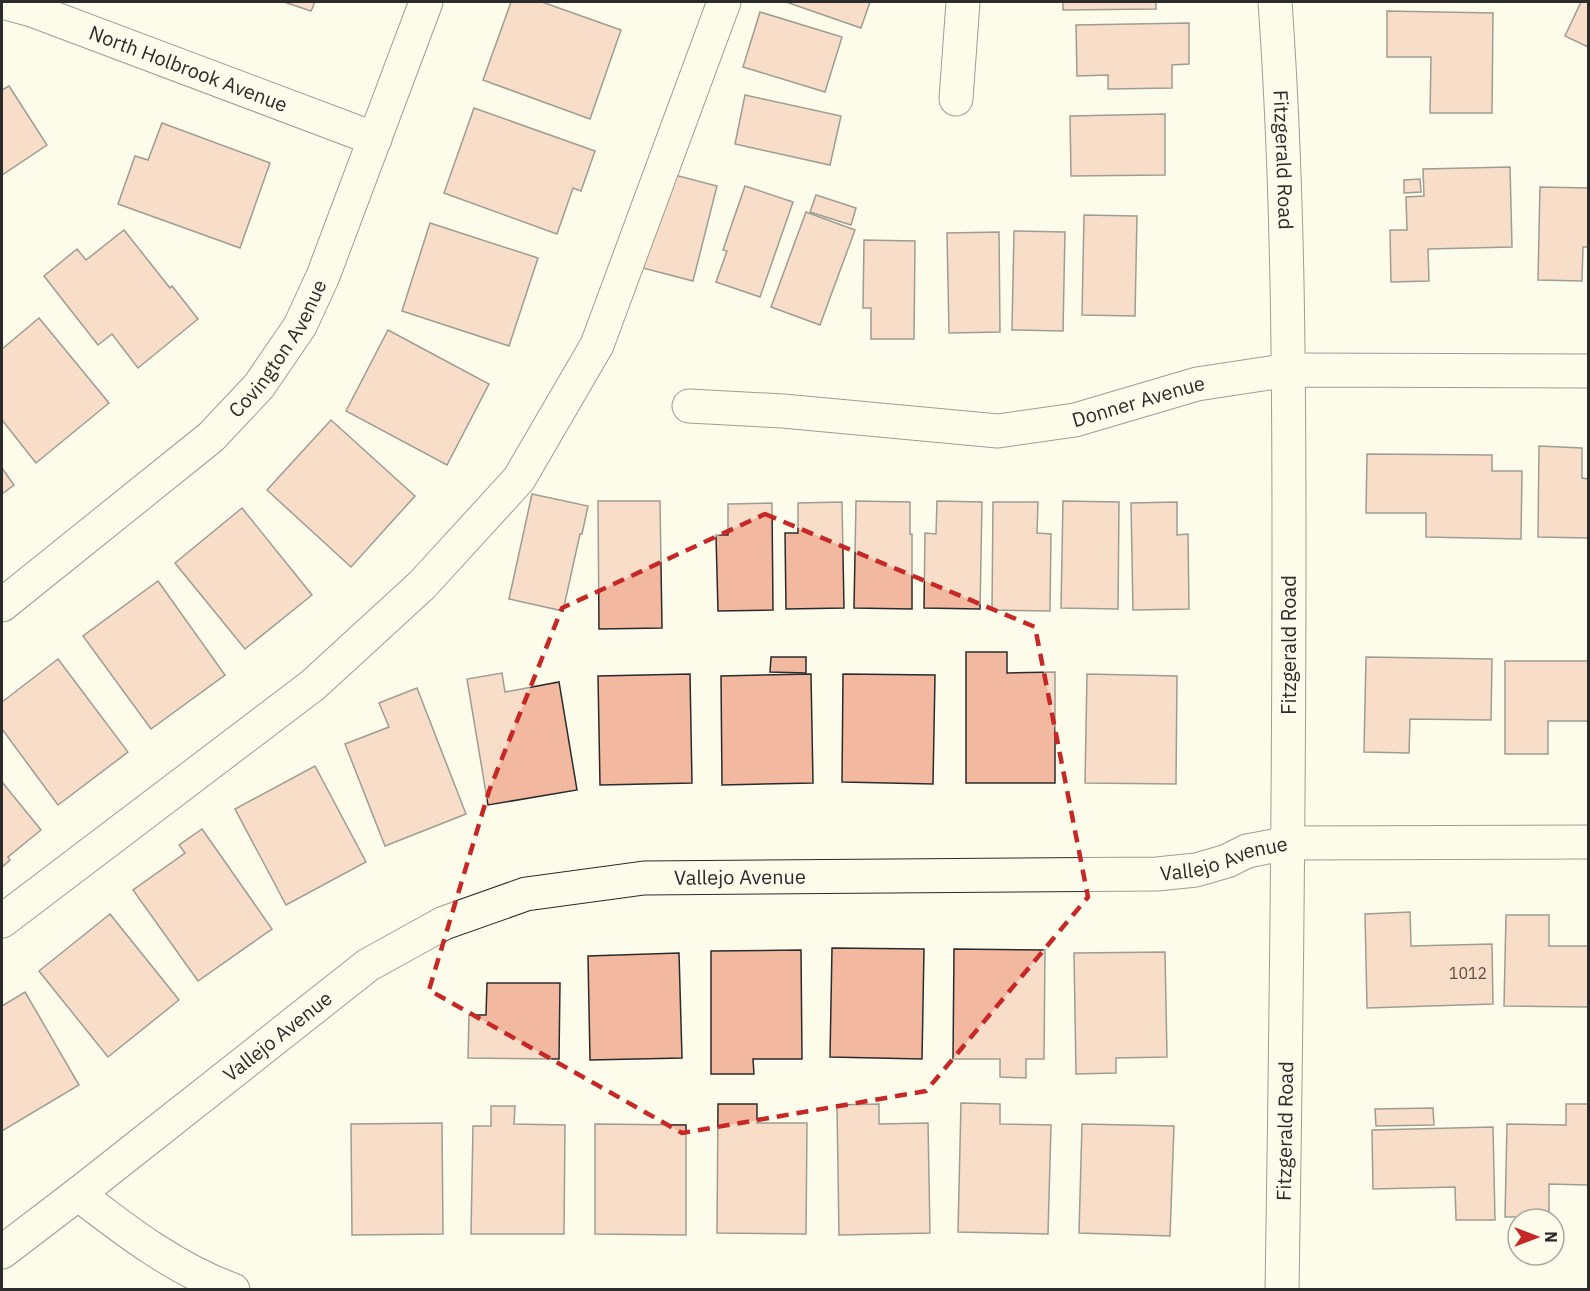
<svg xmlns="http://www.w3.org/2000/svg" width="1590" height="1291" font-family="'IBM Plex Sans',sans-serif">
	<rect width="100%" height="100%" fill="#fdfbea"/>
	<g fill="#f2b8a0" stroke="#2b2b2b" stroke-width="1.5">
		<polygon points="284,2 315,2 311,11"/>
		<polygon points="511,2 542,2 621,30 590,119 483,80"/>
		<polygon points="786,2 870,2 861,28"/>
		<polygon points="1063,2 1156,2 1156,9 1063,10"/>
		<polygon points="1581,2 1588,2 1588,47 1565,36"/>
		<polygon points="1387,11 1493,13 1492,113 1430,113 1431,57 1387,57"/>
		<polygon points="760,12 842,37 825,92 743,67"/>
		<polygon points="1189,23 1189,64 1172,65 1172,88 1108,89 1108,75 1077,76 1076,25"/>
		<polygon points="9,86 47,145 2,175 2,90"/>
		<polygon points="745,95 841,116 830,165 735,144"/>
		<polygon points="474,108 595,151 581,191 573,188 557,234 444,193"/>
		<polygon points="1165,114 1165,175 1071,176 1070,116"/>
		<polygon points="162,123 270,163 240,248 118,204 135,156 148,160"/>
		<polygon points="1510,167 1512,247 1428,249 1429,281 1391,282 1390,230 1407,230 1406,197 1424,196 1423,169"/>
		<polygon points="667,173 717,186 693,281 643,268"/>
		<polygon points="1420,179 1421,192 1404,193 1404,180"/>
		<polygon points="745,186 793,202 760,297 716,282 727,251 723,250"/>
		<polygon points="1540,187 1588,188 1588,247 1583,247 1582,281 1538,280"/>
		<polygon points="816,195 856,208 851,225 810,212"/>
		<polygon points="806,212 855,230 820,325 771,307"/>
		<polygon points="1084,215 1137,216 1135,316 1082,315"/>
		<polygon points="430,223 538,258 509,346 402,311"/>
		<polygon points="124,230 170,288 172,286 198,319 138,368 112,334 98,345 44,276 77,249 86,260"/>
		<polygon points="1014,231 1065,232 1063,331 1012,330"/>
		<polygon points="999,232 1000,332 949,333 947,233"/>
		<polygon points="864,240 915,241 914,339 871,339 871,308 863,308"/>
		<polygon points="39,318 109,403 36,463 2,420 2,349"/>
		<polygon points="388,330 489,384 447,465 346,411"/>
		<polygon points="331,420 415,496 351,567 267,490"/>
		<polygon points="1539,446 1582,448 1582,478 1588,479 1588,538 1538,537"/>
		<polygon points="1367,454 1492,455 1492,471 1522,471 1521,539 1426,537 1426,513 1366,513"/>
		<polygon points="2,468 14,485 2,494"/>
		<polygon points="532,494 588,506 582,534 580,534 563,611 509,599"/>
		<polygon points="598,501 660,501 662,628 599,629"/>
		<polygon points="856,501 910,502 910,534 912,534 912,609 854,608"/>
		<polygon points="937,501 982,502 980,609 924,608 925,533 936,534"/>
		<polygon points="1063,501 1119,502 1118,609 1061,608"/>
		<polygon points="842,502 844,608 786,609 785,533 798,533 798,503"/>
		<polygon points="993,502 1038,502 1037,533 1051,534 1050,611 992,610"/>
		<polygon points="1177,502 1177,535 1188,534 1189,609 1133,610 1131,503"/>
		<polygon points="772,503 773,610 718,611 716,535 728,535 728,504"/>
		<polygon points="242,508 312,595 245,649 175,563"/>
		<polygon points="158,581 225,675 151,729 83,636"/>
		<polygon points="966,652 1007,652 1007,673 1055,672 1055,783 966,783"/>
		<polygon points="771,657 806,657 806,673 770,672"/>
		<polygon points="1366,657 1492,659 1491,720 1410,719 1409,753 1364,752"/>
		<polygon points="58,659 128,752 58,805 2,729 2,702"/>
		<polygon points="1505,661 1588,661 1588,721 1548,721 1548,754 1505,754"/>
		<polygon points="502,673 505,692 559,682 577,790 488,805 467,679"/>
		<polygon points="690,674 692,783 600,785 598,676"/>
		<polygon points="811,674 813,783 722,785 721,676"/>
		<polygon points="843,674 935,675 933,784 842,782"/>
		<polygon points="1087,674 1177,676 1176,784 1085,783"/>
		<polygon points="417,688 466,814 385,846 345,744 389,727 379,703"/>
		<polygon points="315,766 366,862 286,905 235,809"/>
		<polygon points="2,782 41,830 8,857 10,860 2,867"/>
		<polygon points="202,829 272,929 198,981 133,890 185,853 179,845"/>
		<polygon points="1410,912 1411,946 1492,944 1493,1004 1367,1008 1365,914"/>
		<polygon points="110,914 179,1000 108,1057 39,971"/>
		<polygon points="1506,915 1549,915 1549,946 1588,946 1588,1007 1504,1006"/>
		<polygon points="832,948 924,949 922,1059 830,1057"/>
		<polygon points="954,949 1045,950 1044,1059 1026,1059 1026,1078 1000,1077 1000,1059 953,1059"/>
		<polygon points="801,950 802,1059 753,1059 754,1074 711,1074 711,951"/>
		<polygon points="1165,952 1167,1057 1116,1058 1116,1073 1076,1074 1074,953"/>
		<polygon points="679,953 682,1058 590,1060 588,956"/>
		<polygon points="487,983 560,983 559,1059 468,1058 469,1015 486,1015"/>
		<polygon points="25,992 79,1085 2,1131 2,1006"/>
		<polygon points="961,1103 1000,1104 1000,1124 1051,1125 1048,1234 958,1232"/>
		<polygon points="718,1104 757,1104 757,1123 807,1123 806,1234 717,1233"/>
		<polygon points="879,1104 879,1124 928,1123 930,1233 839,1235 837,1105"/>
		<polygon points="1566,1104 1588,1104 1588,1185 1549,1184 1549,1217 1505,1217 1507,1124 1566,1125"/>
		<polygon points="491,1106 515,1106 514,1124 565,1125 564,1234 471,1234 473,1126 491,1126"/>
		<polygon points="1433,1108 1434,1125 1376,1126 1375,1109"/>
		<polygon points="442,1123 443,1234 352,1235 351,1124"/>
		<polygon points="595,1124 686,1125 686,1235 595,1234"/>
		<polygon points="1082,1124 1174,1126 1170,1236 1079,1233"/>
		<polygon points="1493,1127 1495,1220 1456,1220 1455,1187 1373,1189 1372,1130"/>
	</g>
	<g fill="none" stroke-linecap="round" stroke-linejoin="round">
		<defs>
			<g id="minor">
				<path id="s1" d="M2,2L32,10L375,139"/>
				<polyline points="956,99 963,2"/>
				<path id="s2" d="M689,406L783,411L998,431L1075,420L1197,384L1289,370L1588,371"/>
				<path id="s3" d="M2,605L211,437L259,386L300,326L323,276L426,2"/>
				<polyline points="2,921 313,685 422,585 519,479 597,345 724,2"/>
				<path d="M78,1194C126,1231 175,1269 233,1290"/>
				<path id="s4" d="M2,1252L78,1194L368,965L444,923L526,894L644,878L1157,874L1196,870L1227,861L1247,851L1289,843L1588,842"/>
			</g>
			<g id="major">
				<path id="s5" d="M1275,2C1288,185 1289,368 1289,551C1289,798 1286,1043 1282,1290"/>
			</g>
		</defs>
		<use href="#minor" stroke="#2b2b2b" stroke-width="35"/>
		<use href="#major" stroke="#2b2b2b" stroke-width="35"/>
		<use href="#minor" stroke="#fdfbea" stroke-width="33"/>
		<use href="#major" stroke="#fdfbea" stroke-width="33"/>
	</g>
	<path d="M0 0H1590V1291H0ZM765,514L1035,627L1088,897L926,1091L682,1133L429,990L489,791L562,608Z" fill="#fdfbea" fill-opacity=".55" fill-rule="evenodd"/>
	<path fill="none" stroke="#c62828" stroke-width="4.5" stroke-dasharray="12 8" stroke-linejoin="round" d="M765,514L1035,627L1088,897L926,1091L682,1133L429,990L489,791L562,608Z"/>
	<g text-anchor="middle" stroke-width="4.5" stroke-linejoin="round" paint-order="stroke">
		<g font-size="16" fill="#5d4e48">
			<text x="1468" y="979">1012</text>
		</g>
		<g font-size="20" fill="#2b2b2b" stroke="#fdfbea">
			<text dy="7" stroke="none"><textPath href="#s1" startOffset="198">North Holbrook Avenue</textPath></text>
			<text dy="7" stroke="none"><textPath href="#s5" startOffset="158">Fitzgerald Road</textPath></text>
			<text dy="7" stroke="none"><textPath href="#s3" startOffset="380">Covington Avenue</textPath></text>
			<text dy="7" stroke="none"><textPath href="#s2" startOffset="454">Donner Avenue</textPath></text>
			<text transform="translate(1289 645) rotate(-90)" y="7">Fitzgerald Road</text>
			<text dy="7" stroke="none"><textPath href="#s4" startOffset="1340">Vallejo Avenue</textPath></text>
			<text dy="7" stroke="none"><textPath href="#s4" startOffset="854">Vallejo Avenue</textPath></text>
			<text dy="7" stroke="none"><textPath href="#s4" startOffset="350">Vallejo Avenue</textPath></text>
			<text transform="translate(1285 1131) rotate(-89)" y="7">Fitzgerald Road</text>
		</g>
	</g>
	<rect width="1590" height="1291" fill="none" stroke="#2b2b2b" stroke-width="6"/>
	<g transform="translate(1536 1237) rotate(90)"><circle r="28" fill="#fdfbea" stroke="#a9a89e" stroke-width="1.5"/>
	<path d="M0-4.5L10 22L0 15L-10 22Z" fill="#c62828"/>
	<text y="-9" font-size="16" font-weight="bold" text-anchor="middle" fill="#2b2b2b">N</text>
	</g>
</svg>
